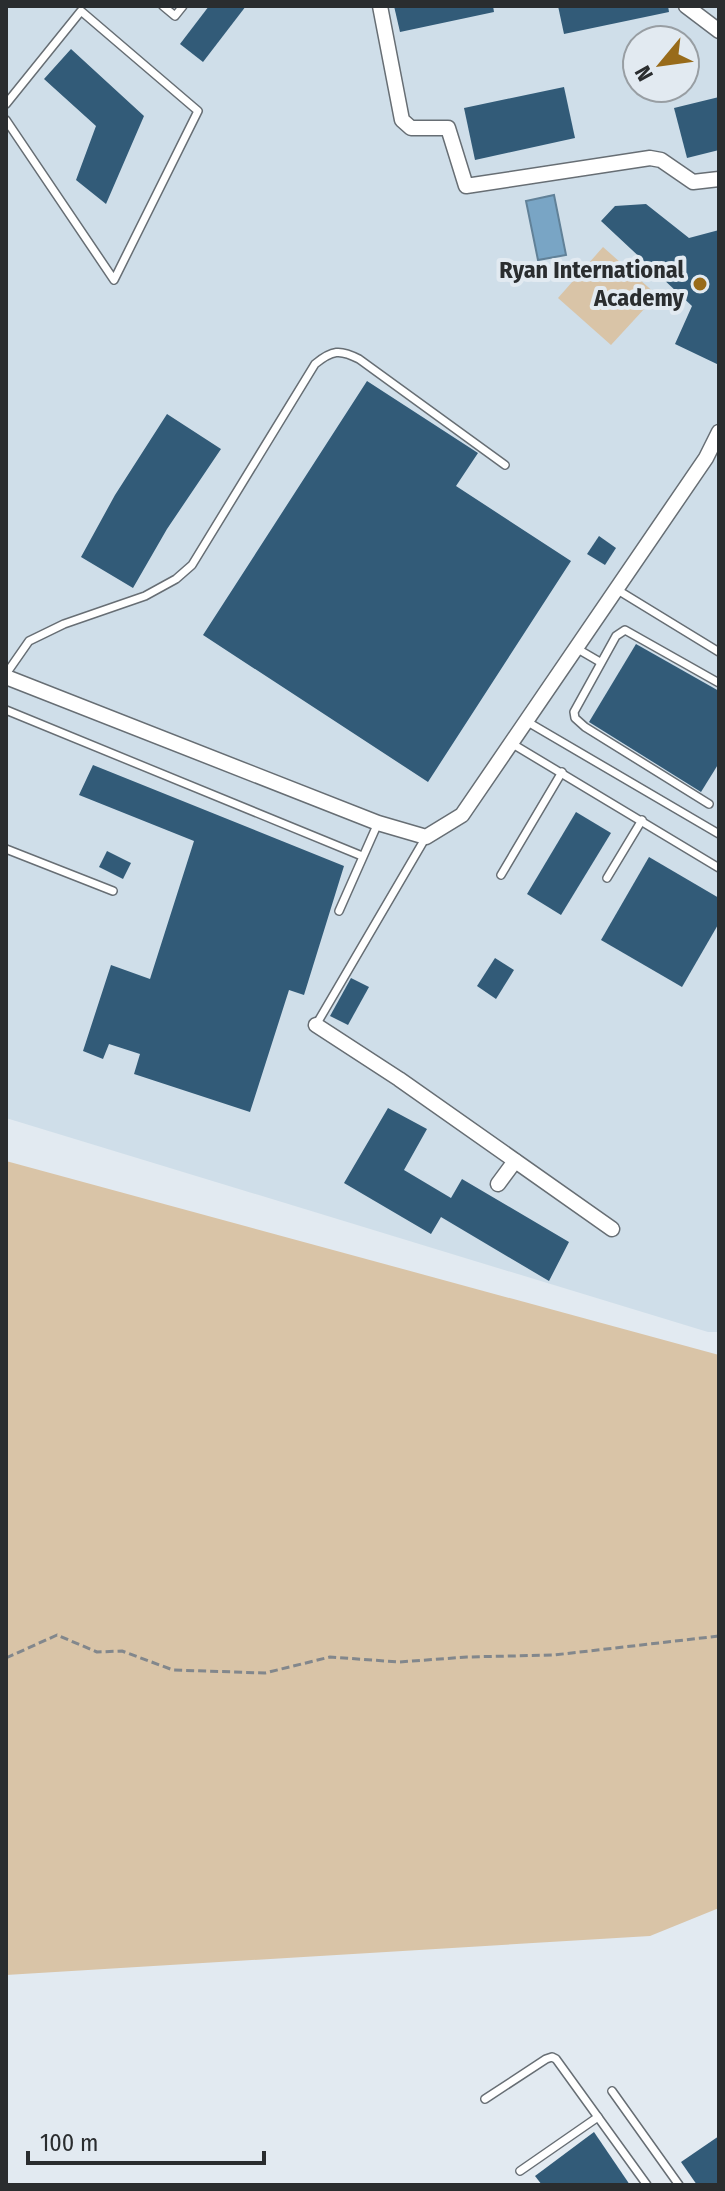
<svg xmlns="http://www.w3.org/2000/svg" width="725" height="2191" font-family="'Fira Sans Condensed',sans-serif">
	<rect width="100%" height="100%" fill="#e2eaf1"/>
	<path fill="#cfdee9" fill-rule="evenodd" d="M6,6H719V1332H708L6,1118ZM637,40H685V88H637Z"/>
	<g fill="#d9c4a7">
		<polygon points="603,247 657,295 611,345 558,298"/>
		<polygon points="6,1161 719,1355 719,1908 650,1936 6,1975"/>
	</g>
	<polygon fill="#79a5c5" stroke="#618198" stroke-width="2" points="554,195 566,255 538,260 526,201"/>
	<g fill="#325b78">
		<polygon points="209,6 246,6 203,62 180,44"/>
		<polygon points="394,6 493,6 494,12 400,32"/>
		<polygon points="558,6 668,6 669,12 564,34"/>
		<polygon points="71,49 144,116 106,204 76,180 96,126 44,79"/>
		<polygon points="564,87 575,138 475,160 464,108"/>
		<polygon points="719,97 719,150 687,158 674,108"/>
		<polygon points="646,204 689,238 719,230 719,365 675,344 692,306 601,221 615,206"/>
		<polygon points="367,381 478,453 456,486 571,561 428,782 203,635"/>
		<polygon points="167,414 221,449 167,529 133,588 81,557 115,495"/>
		<polygon points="599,536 616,548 605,565 587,554"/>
		<polygon points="636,644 719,691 719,763 701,792 589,722"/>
		<polygon points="93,765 344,866 304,995 289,990 250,1112 134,1074 140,1054 109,1044 103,1059 83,1051 111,965 150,979 194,841 79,795"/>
		<polygon points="576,812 611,833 561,915 527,894"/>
		<polygon points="107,851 131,863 123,879 99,867"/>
		<polygon points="649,857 719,898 719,923 682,987 601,940"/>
		<polygon points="495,958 514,970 496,999 477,986"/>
		<polygon points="351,978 369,987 348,1025 330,1016"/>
		<polygon points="388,1108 427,1129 404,1170 451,1198 462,1179 569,1242 549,1281 441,1217 431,1234 344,1183"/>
		<polygon points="594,2132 630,2185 542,2185 535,2176"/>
		<polygon points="719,2136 719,2185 697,2185 681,2162"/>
	</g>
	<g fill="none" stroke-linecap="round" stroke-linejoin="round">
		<defs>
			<g id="service">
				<polyline points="163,6 175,16 183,6"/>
				<polyline points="6,104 81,11 198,111 114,280 6,120"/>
				<polyline points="616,589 719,652"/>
				<polyline points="576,648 600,662"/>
				<path d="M6,674L29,641L64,624L145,596L176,579L192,565L315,364C332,350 340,349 359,359L505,465"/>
				<polyline points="6,710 362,856"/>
				<polyline points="526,721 719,834"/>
				<polyline points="511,743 719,868"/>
				<polyline points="709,804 585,727 575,718 574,712 616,636 625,630 719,683"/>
				<polyline points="6,849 113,891"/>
				<polyline points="501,875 562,772"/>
				<polyline points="607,878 642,820"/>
				<polyline points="339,911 378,823"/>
				<polyline points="316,1025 426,837"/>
				<polyline points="612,2091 679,2185"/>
				<polyline points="485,2099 546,2059 552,2057 556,2059 647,2185"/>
				<polyline points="520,2171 598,2117"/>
			</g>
			<g id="minor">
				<polyline points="380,6 402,120 411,128 448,128 466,186 650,158 661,160 693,182 719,179"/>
				<polyline points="686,6 719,31"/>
				<polyline points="6,677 378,823 426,837 462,815 706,458 719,432"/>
				<polyline points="316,1025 399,1079 612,1229"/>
				<polyline points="498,1184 515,1161"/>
			</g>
		</defs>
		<use href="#service" stroke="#676e74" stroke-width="10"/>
		<use href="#minor" stroke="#676e74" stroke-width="17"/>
		<polyline stroke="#82878c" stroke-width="3" stroke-dasharray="8 4" stroke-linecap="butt" points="6,1658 57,1635 97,1652 122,1651 173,1670 265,1673 330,1657 399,1662 467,1657 554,1655 719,1636"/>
		<use href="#service" stroke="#fff" stroke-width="7"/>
		<use href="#minor" stroke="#fff" stroke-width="14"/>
	</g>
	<circle fill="#986b1a" stroke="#e2eaf1" stroke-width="3" cx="700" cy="284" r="8"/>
	<g text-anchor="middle" stroke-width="8" stroke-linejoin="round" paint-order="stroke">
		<g font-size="24" font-weight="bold" fill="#2a2d2f" stroke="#e2eaf1" text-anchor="end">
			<text x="684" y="278">Ryan International<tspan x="684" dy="28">Academy</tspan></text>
		</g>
	</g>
	<rect width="725" height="2191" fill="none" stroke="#2a2d2f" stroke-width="16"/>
	<g transform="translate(661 64) rotate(241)"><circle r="38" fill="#e2eaf1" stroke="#989ea3" stroke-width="2"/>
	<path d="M0-6L14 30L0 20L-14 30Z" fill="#986b1a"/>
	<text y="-12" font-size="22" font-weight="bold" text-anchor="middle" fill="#2a2d2f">N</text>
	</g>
	<path d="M28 2151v12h236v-12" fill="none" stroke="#2a2d2f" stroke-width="4"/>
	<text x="40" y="2151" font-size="24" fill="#2a2d2f" stroke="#e2eaf1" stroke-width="6" paint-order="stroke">100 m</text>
</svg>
